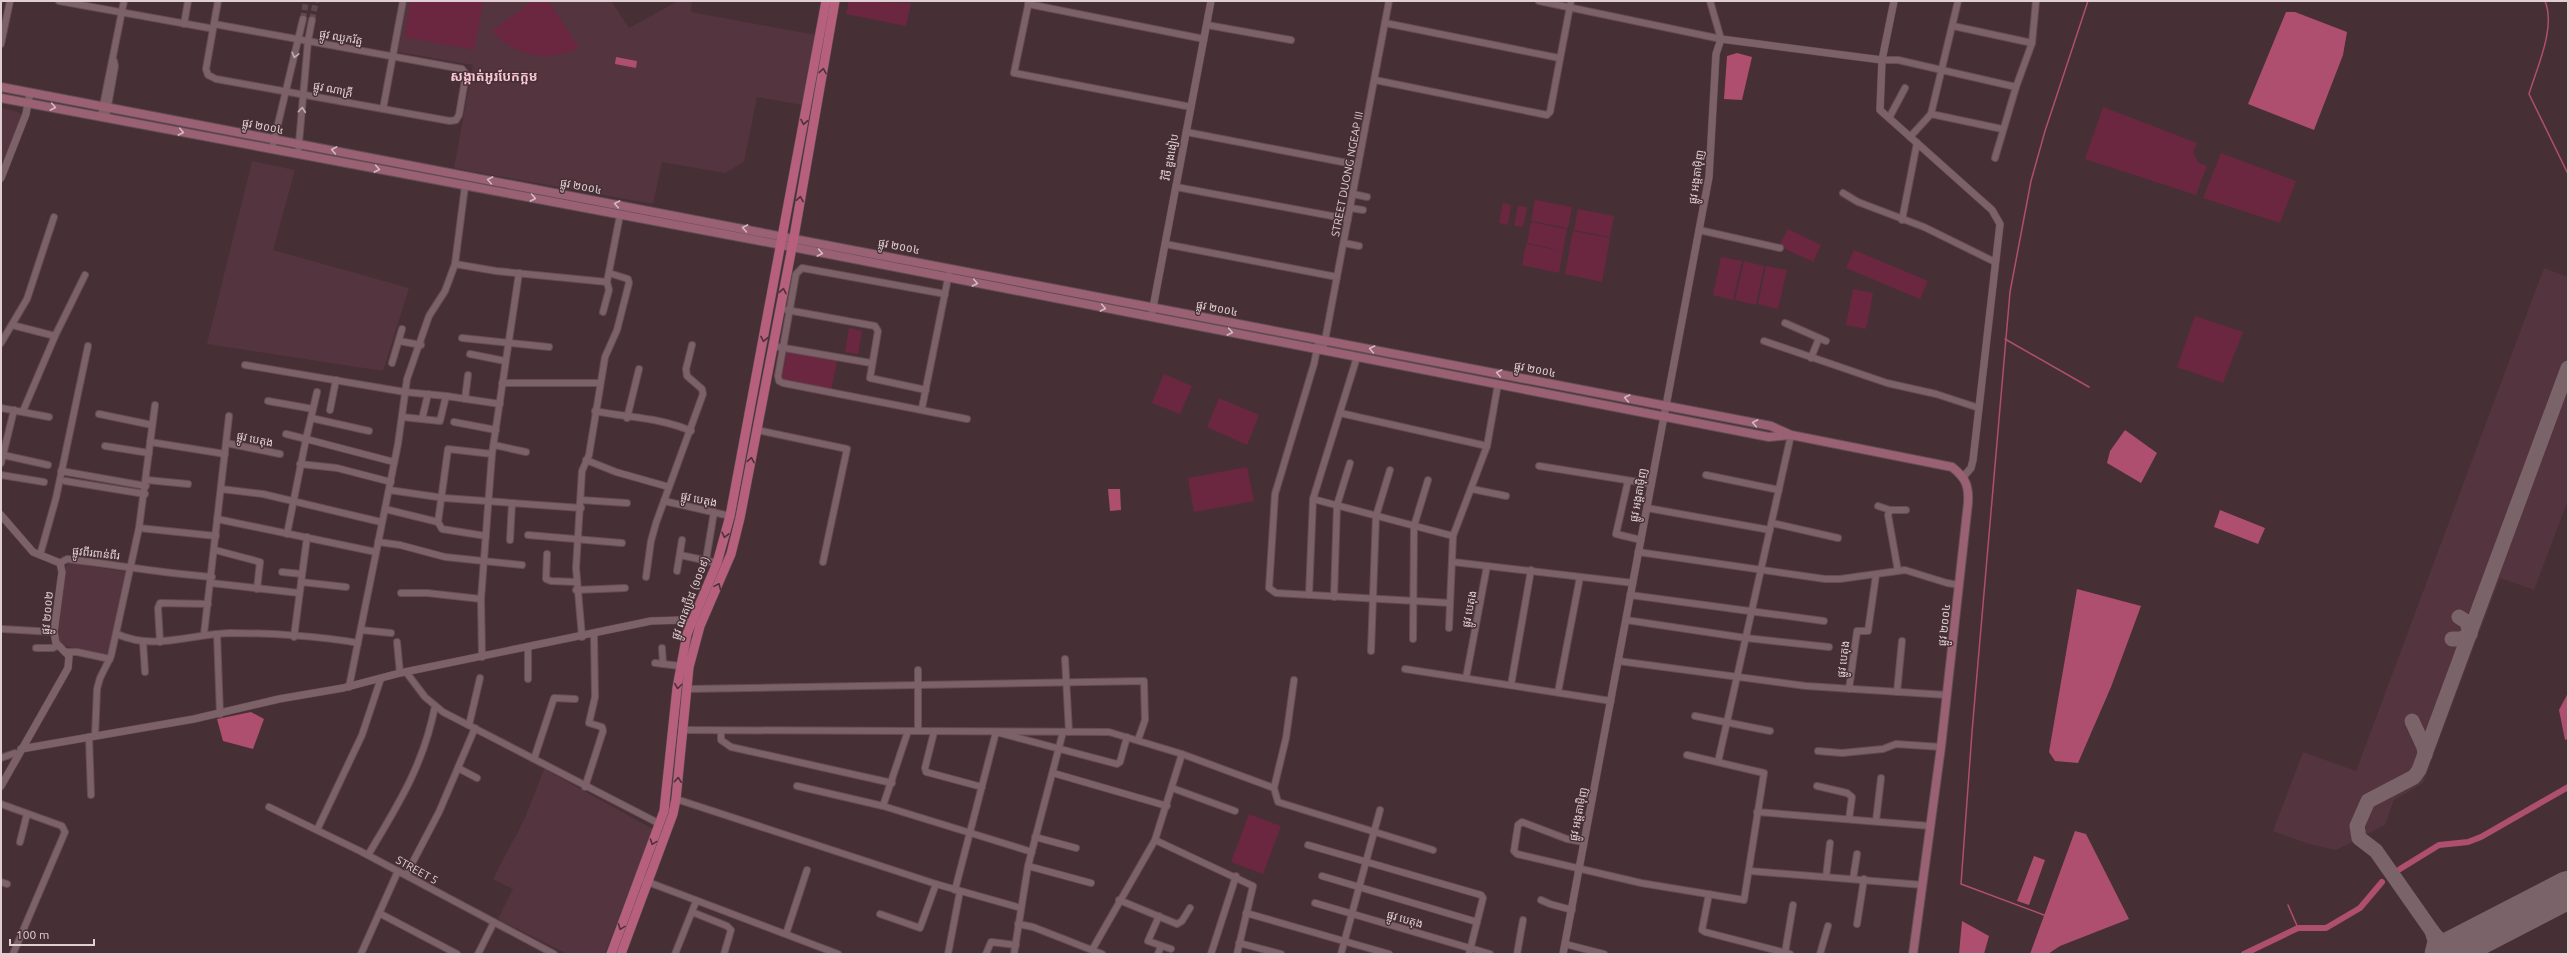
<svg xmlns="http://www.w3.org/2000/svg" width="2569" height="955" font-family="Ubuntu,'Noto Sans Khmer',sans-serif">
	<rect width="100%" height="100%" fill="#472f36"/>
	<g fill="#54343e">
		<polygon points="407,1 611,1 629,28 678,1 692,1 691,12 816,35 802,105 757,97 744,162 725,173 662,162 653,204 454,168 473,65 398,52"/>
		<polygon points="1,108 18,112 23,116 1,171"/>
		<polygon points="252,161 295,170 273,250 409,288 383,371 207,344"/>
		<polygon points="2544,268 2568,277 2568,500 2534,590 2500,578 2423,783 2394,800 2385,825 2336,850 2309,844 2273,831 2303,752 2356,771"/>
		<polygon points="70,563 127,572 109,654 103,655 60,645 57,639 66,566"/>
		<polygon points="544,769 653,829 605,954 567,954 498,919 513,889 493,879 525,818"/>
	</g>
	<g fill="#6b2740">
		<polygon points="411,1 483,1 474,50 404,37"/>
		<path d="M532,1H549L579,48C546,63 516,57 492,31Z"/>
		<polygon points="849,1 911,3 906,26 846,14"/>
		<polygon points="2103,107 2197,143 2193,153 2199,163 2207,166 2196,195 2085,159"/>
		<polygon points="2221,153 2296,181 2280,223 2203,198"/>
		<polygon points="1535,200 1572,207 1568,228 1531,221"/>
		<polygon points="1503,203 1511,205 1508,225 1499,223"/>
		<polygon points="1518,206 1527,207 1523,227 1514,226"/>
		<polygon points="1578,209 1614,216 1610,237 1574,230"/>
		<polygon points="1531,222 1567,229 1563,251 1527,243"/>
		<polygon points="1788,229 1821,245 1813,262 1779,246"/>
		<polygon points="1573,231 1610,238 1602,282 1565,274"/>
		<polygon points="1526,244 1563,251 1559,273 1522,265"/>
		<polygon points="1854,250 1928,281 1920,299 1846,268"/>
		<polygon points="1721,257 1742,261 1733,300 1713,295"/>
		<polygon points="1744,261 1764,266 1756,305 1735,300"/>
		<polygon points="1766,266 1787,270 1778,309 1758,304"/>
		<polygon points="1853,289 1873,293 1866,329 1846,325"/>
		<polygon points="2195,316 2243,332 2223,383 2177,367"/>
		<polygon points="849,328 862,331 858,354 845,352"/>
		<polygon points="787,351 837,361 831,391 781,381"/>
		<polygon points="1164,374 1192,386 1180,414 1152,403"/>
		<polygon points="1219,398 1259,415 1247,445 1207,427"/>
		<polygon points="1247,467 1254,501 1194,512 1188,478"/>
		<polygon points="1249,814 1281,826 1263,874 1231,862"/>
	</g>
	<g fill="#ae4f6f">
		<polygon points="2286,12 2295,12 2347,32 2343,55 2314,130 2248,104"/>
		<polygon points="1737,53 1752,57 1742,100 1724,99 1727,56"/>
		<polygon points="616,57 637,61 636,68 615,64"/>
		<polygon points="2125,430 2157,453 2141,483 2107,463 2110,451"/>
		<polygon points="1108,489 1120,489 1121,510 1110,511"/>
		<polygon points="2220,510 2265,528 2258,544 2214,527"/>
		<polygon points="2077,589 2141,606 2111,687 2078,763 2055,761 2049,752"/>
		<polygon points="2568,693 2568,739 2565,740 2559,710"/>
		<polygon points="251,712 264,719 253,749 223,741 217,719"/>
		<polygon points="2075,831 2086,834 2129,919 2060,946 2048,954 2030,954"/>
		<polygon points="2034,856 2045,860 2029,905 2017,901"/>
		<polygon points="1962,921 1989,936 1984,954 1959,954"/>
	</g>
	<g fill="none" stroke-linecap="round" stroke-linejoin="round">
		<g stroke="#ae4f6f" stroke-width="1.5">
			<path d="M2545,1C2556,28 2537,67 2529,94L2568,174"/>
			<polyline points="2005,339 2089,387"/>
			<polyline points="2288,905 2298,928"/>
			<polyline points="2044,915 1961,884 1972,732 2010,292 2031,181 2045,131 2088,1"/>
		</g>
		<g stroke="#ae4f6f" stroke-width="6">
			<polyline points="2400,869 2439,845 2468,842 2481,837 2568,787"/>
			<polyline points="2244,954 2298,928 2326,928 2360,908 2382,882"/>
		</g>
		<g stroke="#7a646a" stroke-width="15">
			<polyline points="2452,639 2461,639 2470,634 2467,622 2459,617"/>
			<polyline points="2412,721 2424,747 2425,755"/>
			<path d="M2432,931C2441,944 2451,947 2465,943"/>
			<polyline points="2432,954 2435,941 2432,931 2376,851 2359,838 2357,826 2368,801 2414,777 2419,770 2568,368"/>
		</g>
		<polyline stroke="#7a646a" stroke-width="38" points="2444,954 2568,890"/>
		<g stroke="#5e474e" stroke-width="6" stroke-dasharray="6 3" stroke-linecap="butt">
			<polyline points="303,19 306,1"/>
			<polyline points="312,20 316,1"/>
		</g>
		<defs>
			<g id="minor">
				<polyline points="59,1 209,28"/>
				<polyline points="1029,1 1014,73 1191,107"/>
				<polyline points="1539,1 1721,39 1710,1"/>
				<polyline points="1028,4 1204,39"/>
				<polyline points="1385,23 1559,58"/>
				<polyline points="184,24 188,1"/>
				<polyline points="214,24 462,69 466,74 459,115 456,120 450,121 216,79 208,75 206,69 213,29 218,1"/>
				<polyline points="1207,25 1291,40"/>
				<polyline points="1953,26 2032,43"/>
				<polyline points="1,44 10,1"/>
				<polyline points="1882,60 1898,60 2016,87"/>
				<polyline points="1375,80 1547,115 1550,112 1571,1"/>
				<polyline points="383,109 403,1"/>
				<polyline points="1931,114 2002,129"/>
				<polyline points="101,116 124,1"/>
				<polyline points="106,117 115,66 114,61"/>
				<polyline points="1889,118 1905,88"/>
				<polyline points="1186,132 1358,165"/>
				<polyline points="1910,137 1931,114 1958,1"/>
				<polyline points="272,149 303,19"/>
				<polyline points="298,154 308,41 312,20"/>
				<polyline points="1995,158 2016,87 2032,43 2036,1"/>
				<polyline points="1176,187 1348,219"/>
				<polyline points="1843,193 1858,202 1924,227 1995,262"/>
				<polyline points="1353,194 1367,197"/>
				<polyline points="1350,208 1363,210"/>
				<polyline points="1902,220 1917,143"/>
				<polyline points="1699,230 1780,248"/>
				<polyline points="1344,243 1359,246"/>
				<polyline points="1165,244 1337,277"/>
				<polyline points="455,264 496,271 607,282"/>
				<polyline points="945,294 802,268 796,274 778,376 779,381 783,383 967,419"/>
				<polyline points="787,310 875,326 878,331 870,378 926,390"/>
				<polyline points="603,312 609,290 607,282 620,215"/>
				<polyline points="1785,323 1826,341"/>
				<polyline points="12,325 55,336"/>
				<polyline points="462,338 549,347"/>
				<polyline points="1319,339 1314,364 1275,494 1269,588 1276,593 1450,603"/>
				<polyline points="399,341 421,345"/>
				<polyline points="1764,341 1887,383 1936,394 1979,408"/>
				<polyline points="1,343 27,299 54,217"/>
				<polyline points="773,346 871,363"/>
				<polyline points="1323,351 1389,1"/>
				<polyline points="470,354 505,361"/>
				<polyline points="1811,358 1819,338"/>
				<polyline points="392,363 402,329"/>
				<polyline points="245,365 405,392 446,396"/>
				<polyline points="502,383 599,383"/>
				<polyline points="465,399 468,375"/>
				<polyline points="268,401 313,409"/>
				<polyline points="1,408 49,417"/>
				<polyline points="922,408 950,268"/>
				<polyline points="330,410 336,380"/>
				<polyline points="23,411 55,336 85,275"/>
				<path d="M595,411C628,418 659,417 691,431"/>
				<polyline points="1340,413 1487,446"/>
				<polyline points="99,414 152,425"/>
				<polyline points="402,417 440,421 446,396 500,404"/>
				<polyline points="311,418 369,431"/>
				<polyline points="627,418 639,369"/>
				<polyline points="422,419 428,394"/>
				<polyline points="454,422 496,430"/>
				<polyline points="757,430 847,449 823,562"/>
				<polyline points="286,434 306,439 317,392"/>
				<polyline points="150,442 225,454"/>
				<polyline points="226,443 280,454"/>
				<polyline points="494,445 526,452"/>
				<polyline points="105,446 149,453"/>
				<polyline points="3,455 48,465"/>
				<polyline points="586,460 616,472 669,487"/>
				<polyline points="1,463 14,410"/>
				<polyline points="300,464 337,468 391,482"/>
				<polyline points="1539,466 1651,484"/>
				<polyline points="61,471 146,486"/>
				<polyline points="1,475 44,482"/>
				<polyline points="1706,475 1779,490"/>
				<polyline points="147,480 188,484"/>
				<polyline points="65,481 145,494"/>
				<polyline points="1628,481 1616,534 1641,540"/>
				<polyline points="221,489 263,494 381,522"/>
				<polyline points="1472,489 1506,496"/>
				<polyline points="389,490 444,498 581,508"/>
				<polyline points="1313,499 1453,536"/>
				<polyline points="581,500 627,503"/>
				<polyline points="664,501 730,516"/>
				<polyline points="1878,506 1890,510"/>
				<polyline points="1647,508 1770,530"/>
				<polyline points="385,509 438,522"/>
				<polyline points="217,519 376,552"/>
				<polyline points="1772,523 1838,538"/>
				<polyline points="139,528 216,536"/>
				<polyline points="287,534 306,439 394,462"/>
				<polyline points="528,535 622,543"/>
				<polyline points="486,536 442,529 438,522 448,449 492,454"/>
				<polyline points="510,540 512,503"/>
				<polyline points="378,542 400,545 445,557 522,565"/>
				<polyline points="215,550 260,562 257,589"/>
				<polyline points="1638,552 1825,579 1840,579 1905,570 1947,583 1959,585"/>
				<polyline points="547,554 546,579 551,581 576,582"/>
				<polyline points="40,555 56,498 88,346"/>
				<polyline points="680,555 717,563"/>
				<polyline points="706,560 714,512"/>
				<polyline points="1453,562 1633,583"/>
				<path d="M60,563L67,559C116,565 163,573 212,577"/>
				<polyline points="677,571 682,540"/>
				<polyline points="1898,571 1888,515 1890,510 1906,510"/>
				<polyline points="282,572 302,574"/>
				<polyline points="646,577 651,541 656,523 703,394 702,389 687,376 686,369 692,345"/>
				<polyline points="301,582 346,587"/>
				<polyline points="211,583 299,593"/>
				<polyline points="576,590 625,588"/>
				<polyline points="401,593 427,593 481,599"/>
				<polyline points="1309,595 1313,499 1357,357"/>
				<polyline points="1630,595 1824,621"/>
				<polyline points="1334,597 1337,505 1350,463"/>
				<polyline points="1626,620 1746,638 1829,647"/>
				<polyline points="1449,628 1453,536 1487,446 1498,384"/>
				<polyline points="2,629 54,632"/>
				<polyline points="361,630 391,633"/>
				<path d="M117,634C154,651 191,634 230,633C268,633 320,636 358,643"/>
				<polyline points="204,634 229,416"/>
				<polyline points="217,634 220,714"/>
				<polyline points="294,637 307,537"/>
				<polyline points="582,637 576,568 582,471 589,455 605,357 617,330 629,283 628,279 609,273"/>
				<polyline points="1413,639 1414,526 1428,480"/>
				<polyline points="143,642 145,672"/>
				<polyline points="160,642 158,608 160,603 208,604"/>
				<polyline points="397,642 400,673"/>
				<polyline points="36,648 53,648 58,645"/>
				<polyline points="662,648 663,664"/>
				<polyline points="1371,651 1376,516 1390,470"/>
				<polyline points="67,652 77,652 110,659"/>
				<polyline points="482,657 481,599 492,454 519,273"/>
				<polyline points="1065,659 1069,732"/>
				<polyline points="1618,661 1806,686 1947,695"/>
				<polyline points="655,663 680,666"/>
				<polyline points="1405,669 1611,701"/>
				<polyline points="406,672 425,697 443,712 660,824"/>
				<polyline points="1466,678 1487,566"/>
				<polyline points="528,679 528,648"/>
				<polyline points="1511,685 1531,570"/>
				<polyline points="349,687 398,444 407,379 429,316 445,291 455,264 465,186"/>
				<polyline points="686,689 1144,681 1145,720 1138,740"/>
				<polyline points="1849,689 1857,631 1868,631 1876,575"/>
				<polyline points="1558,692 1580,577"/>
				<polyline points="1897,692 1902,641"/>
				<polyline points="1695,716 1770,731"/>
				<polyline points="469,725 480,678"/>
				<polyline points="682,730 1109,732 1182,754 1274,788 1278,802 1433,850"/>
				<polyline points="721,731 721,740 731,747 892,783"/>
				<polyline points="918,731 918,670"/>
				<polyline points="934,732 925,768 926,772 982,787"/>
				<polyline points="95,736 97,689 100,678 111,656 139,528 155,405"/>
				<polyline points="89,737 91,795"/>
				<polyline points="1818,751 1842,753 1883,749 1896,744 1941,747"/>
				<polyline points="1,758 15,753 18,755"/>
				<polyline points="534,759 554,698 575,699"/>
				<polyline points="1718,762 1791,435"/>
				<polyline points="458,768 477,778"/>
				<polyline points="1053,773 1167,806"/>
				<polyline points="797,786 883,806 1032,852"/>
				<polyline points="1817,786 1847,793 1852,797 1849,819"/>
				<polyline points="585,787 603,731 602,727 589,723 595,697 594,634"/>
				<polyline points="1172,788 1235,811"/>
				<polyline points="1274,788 1286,738 1294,680"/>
				<polyline points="676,799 936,884 1021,908"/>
				<polyline points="1,804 62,826 65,832 13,954"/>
				<polyline points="883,806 908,731"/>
				<polyline points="269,807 360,851 554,954"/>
				<polyline points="1757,812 1930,826"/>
				<polyline points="1876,821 1881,778"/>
				<polyline points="317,830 362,735 381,678"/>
				<polyline points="1035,837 1076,848"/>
				<polyline points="1155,840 1253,886 1237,954"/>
				<polyline points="20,842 27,814"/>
				<polyline points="1584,842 1567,839 1522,822 1518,825 1514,851 1517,854 1641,883 1744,900 1764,773 1687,755"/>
				<polyline points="1308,845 1481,895 1483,898 1469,954"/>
				<path d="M368,855C398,805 424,764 435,706"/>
				<polyline points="1028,866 1091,883"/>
				<polyline points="1750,871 1923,885"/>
				<polyline points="406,875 439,812 475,728"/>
				<polyline points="1322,876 1477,922"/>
				<polyline points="1826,877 1830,843"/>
				<polyline points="640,879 838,954"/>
				<polyline points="1853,879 1857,854"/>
				<polyline points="1,882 7,884"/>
				<polyline points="955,890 996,732 1117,764 1120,762 1127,737"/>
				<polyline points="1709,894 1702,930 1705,932 1790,954"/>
				<polyline points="1119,900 1177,924 1182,921 1190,908"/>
				<polyline points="1541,900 1550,904 1572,910"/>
				<polyline points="1315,903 1490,954"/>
				<polyline points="692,912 727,926 731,930 724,954"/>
				<polyline points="379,913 457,954"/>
				<polyline points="1246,913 1389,954"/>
				<polyline points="880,914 920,928 936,884"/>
				<polyline points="1159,916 1148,941 1171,949"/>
				<polyline points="1018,924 1033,927 1102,954"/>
				<polyline points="1857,924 1864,879"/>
				<polyline points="786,934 807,870"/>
				<polyline points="1239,943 1281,954"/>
				<polyline points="1565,944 1604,954"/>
				<polyline points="1092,950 1155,840 1182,754"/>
				<polyline points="1785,953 1793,905"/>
				<polyline points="361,954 398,871"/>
				<polyline points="478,954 494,922"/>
				<polyline points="675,954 695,904"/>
				<polyline points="948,954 960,891"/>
				<polyline points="986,954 991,942 1016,945"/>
				<polyline points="1014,954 1028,866 1063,732"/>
				<polyline points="1158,954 1161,946"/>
				<polyline points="1211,954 1236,876"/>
				<polyline points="1341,954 1380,810"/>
				<polyline points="1517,954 1523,920"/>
				<polyline points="1820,954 1828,926"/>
			</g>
			<g id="tertiary">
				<polyline points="1894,1 1882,60 1880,110 1992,210 2000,224 1973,460 1971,468 1964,476"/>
				<polyline points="1,178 26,114 30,93"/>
				<polyline points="1152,313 1211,1"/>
				<polyline points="1,515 33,552 60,563 62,572 54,632 56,643 69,656 68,668 1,786"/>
				<polyline points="21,749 194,719 279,699 343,688 400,673 651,621 683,620 695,624"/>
				<polyline points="1563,954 1709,177 1716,54 1721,39 1882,60"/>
			</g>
			<g id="secondary">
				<path d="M1,87L1771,426L1791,435L1952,467C1966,478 1969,486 1968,503L1941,747L1913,954"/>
				<polyline points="1,98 782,245 1769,437 1790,435"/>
			</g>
			<g id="primary">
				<polyline points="611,954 664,811 677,688 687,634 717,563 730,516 826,1"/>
				<polyline points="621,954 673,814 676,799 689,667 700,626 731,554 740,518 794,237 835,1"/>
			</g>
		</defs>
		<use href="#minor" stroke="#634e54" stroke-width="8"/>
		<use href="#tertiary" stroke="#634e54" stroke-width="8"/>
		<use href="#secondary" stroke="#634e54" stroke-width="10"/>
		<use href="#primary" stroke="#634e54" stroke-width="10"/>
		<use href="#minor" stroke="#7d6169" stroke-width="6"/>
		<use href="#tertiary" stroke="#7d6169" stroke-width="7"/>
		<use href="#secondary" stroke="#9a6174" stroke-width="8"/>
		<use href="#primary" stroke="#b6607e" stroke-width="9"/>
	</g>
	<defs><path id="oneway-chevron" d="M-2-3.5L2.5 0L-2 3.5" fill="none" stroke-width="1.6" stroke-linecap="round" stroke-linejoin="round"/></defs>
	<g stroke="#c2afb4">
		<use href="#oneway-chevron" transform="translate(295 55) rotate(104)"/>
		<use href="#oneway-chevron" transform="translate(302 110) rotate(-85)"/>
	</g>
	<g stroke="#4d313a">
		<use href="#oneway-chevron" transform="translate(823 71) rotate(-80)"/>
		<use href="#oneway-chevron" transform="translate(804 122) rotate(100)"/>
		<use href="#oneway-chevron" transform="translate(800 199) rotate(-80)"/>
		<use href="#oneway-chevron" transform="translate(783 291) rotate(-79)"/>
		<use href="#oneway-chevron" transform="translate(764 339) rotate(101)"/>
		<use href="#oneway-chevron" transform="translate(751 460) rotate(-79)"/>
		<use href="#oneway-chevron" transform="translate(725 535) rotate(104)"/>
		<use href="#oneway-chevron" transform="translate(718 586) rotate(-66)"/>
		<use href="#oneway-chevron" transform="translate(678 686) rotate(97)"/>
		<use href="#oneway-chevron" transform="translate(678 780) rotate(-86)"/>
		<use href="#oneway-chevron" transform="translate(653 842) rotate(110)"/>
		<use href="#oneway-chevron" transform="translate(621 927) rotate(111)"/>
	</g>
	<g stroke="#d2bac1">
		<use href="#oneway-chevron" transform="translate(53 107) rotate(11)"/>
		<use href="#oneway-chevron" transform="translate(181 132) rotate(11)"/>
		<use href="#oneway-chevron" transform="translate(334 150) rotate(-169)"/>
		<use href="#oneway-chevron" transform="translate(377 169) rotate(11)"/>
		<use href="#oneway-chevron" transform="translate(490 180) rotate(-169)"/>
		<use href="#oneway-chevron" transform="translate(533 198) rotate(11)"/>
		<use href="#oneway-chevron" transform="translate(617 204) rotate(-169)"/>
		<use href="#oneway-chevron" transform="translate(745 228) rotate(-169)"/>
		<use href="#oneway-chevron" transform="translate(820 253) rotate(11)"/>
		<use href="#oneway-chevron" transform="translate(975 283) rotate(11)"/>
		<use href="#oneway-chevron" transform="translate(1103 308) rotate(11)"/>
		<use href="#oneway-chevron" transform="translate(1230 332) rotate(11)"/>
		<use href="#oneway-chevron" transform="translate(1372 349) rotate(-169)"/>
		<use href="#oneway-chevron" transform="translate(1499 373) rotate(-169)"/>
		<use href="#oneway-chevron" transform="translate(1627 398) rotate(-169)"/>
		<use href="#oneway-chevron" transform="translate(1755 423) rotate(-169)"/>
	</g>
	<g text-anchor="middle" stroke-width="3" stroke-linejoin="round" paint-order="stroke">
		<g font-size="11" fill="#e0d0d4" stroke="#472f36">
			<text transform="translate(341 37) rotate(10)" y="4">ផ្លូវ ឈូករ័ត្ន</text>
			<text transform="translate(333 89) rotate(11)" y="4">ផ្លូវ ណាគ្រី</text>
			<text transform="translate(263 126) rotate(11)" y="4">ផ្លូវ ២០០៤</text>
			<text transform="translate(1170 157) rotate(-79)" y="4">វិថី ឌួងងៀប</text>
			<text transform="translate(1347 174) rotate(-79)" y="4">STREET DUONG NGEAP III</text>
			<text transform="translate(1696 177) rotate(-82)" y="4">ផ្លូវ អង្តតាម៉ិញ</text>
			<text transform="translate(581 186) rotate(11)" y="4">ផ្លូវ ២០០៤</text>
			<text transform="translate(899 246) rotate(11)" y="4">ផ្លូវ ២០០៤</text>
			<text transform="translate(1217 308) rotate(11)" y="4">ផ្លូវ ២០០៤</text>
			<text transform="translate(1535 369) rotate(11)" y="4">ផ្លូវ ២០០៤</text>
			<text transform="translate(255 439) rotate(12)" y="4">ផ្លូវ បេតុង</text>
			<text transform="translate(1638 495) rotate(-80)" y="4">ផ្លូវ អង្តតាម៉ិញ</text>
			<text transform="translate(699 499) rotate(12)" y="4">ផ្លូវ បេតុង</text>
			<text transform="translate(96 553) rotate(6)" y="4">ផ្លូវពីរពាន់ពីរ</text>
			<text transform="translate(690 598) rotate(-69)" y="4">ផ្លូវ ណតប្រ៊ីដ (១០១៩)</text>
			<text transform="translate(1469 609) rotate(-79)" y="4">ផ្លូវ បេតុង</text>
			<text transform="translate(47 613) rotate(-85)" y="4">ផ្លូវ ២០០២</text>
			<text transform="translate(1944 625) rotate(-84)" y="4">ផ្លូវ ២០០៤</text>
			<text transform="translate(1843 659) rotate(-83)" y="4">ផ្លូវ បេតុង</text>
			<text transform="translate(1578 814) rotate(-79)" y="4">ផ្លូវ អង្តតាម៉ិញ</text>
			<text transform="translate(417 870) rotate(29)" y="4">STREET 5</text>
			<text transform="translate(1405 919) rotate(16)" y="4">ផ្លូវ បេតុង</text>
		</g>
		<g font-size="13" font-weight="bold" fill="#fac7d5" stroke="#472f36">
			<text x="494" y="81">សង្កាត់អូរបែកក្អម</text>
		</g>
	</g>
	<rect width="2569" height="955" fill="none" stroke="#e0d0d4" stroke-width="4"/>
	<path d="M10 939v6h84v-6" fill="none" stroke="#e0d0d4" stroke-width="2"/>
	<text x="16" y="939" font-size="12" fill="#e0d0d4" stroke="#472f36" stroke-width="3" paint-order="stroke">100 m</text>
</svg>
